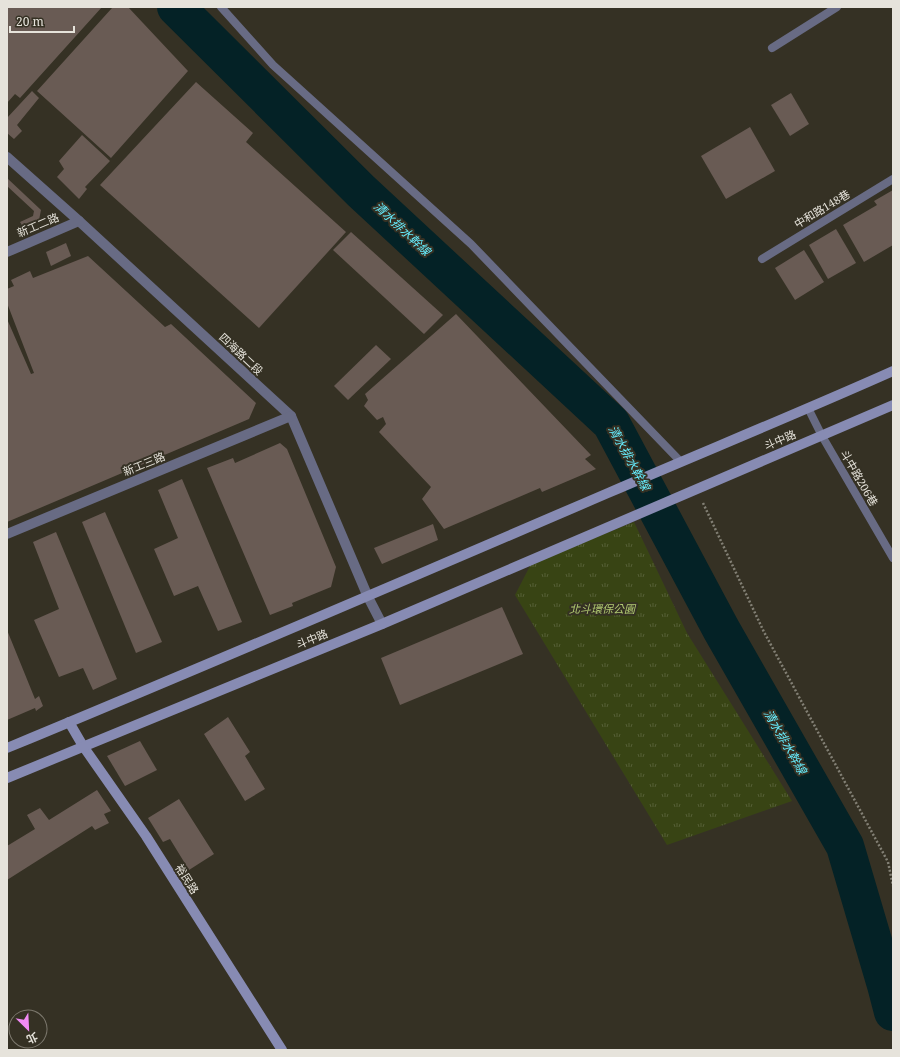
<svg xmlns="http://www.w3.org/2000/svg" width="900" height="1057" font-family="'Noto Serif','Noto Sans TC',serif">
	<defs>
		<pattern id="park-tufts" width="24" height="20" patternUnits="userSpaceOnUse"><rect width="24" height="20" fill="#384414"/><path d="M3 7l-1-3M5 7V3M7 7l1-3M15 17l-1-3M17 17v-4M19 17l1-3" fill="none" stroke="#555f36"/></pattern>
	</defs>
	<rect width="100%" height="100%" fill="#353124"/>
	<polygon fill="url(#park-tufts)" points="634,522 687,633 792,801 667,845 515,595 531,564"/>
	<g fill="none" stroke-linecap="round" stroke-linejoin="round">
		<polyline stroke="#042226" stroke-width="38" points="176,7 361,191 611,423 721,629 845,846 886,985 893,1012"/>
	</g>
	<g fill="#695b54">
		<polygon points="7,7 102,7 20,98 15,94 7,103"/>
		<polygon points="111,7 128,7 188,71 111,158 37,91 112,8"/>
		<polygon points="196,82 253,133 246,142 346,232 259,328 100,185"/>
		<polygon points="32,91 39,98 17,125 22,131 14,139 7,133 7,118"/>
		<polygon points="791,93 809,124 790,136 771,105"/>
		<polygon points="750,127 775,171 726,199 701,156"/>
		<polygon points="82,135 110,161 85,187 87,189 79,199 57,177 64,169 59,161"/>
		<polygon points="7,178 41,210 39,220 23,227 20,222 33,216 34,211 7,186"/>
		<polygon points="893,190 893,245 864,262 843,225 877,205 874,201"/>
		<polygon points="836,229 856,263 828,279 809,245"/>
		<polygon points="351,232 443,315 424,334 333,250"/>
		<polygon points="66,243 71,256 51,266 46,252"/>
		<polygon points="804,250 824,282 795,300 775,268"/>
		<polygon points="88,256 165,327 171,324 256,403 249,419 7,522 7,319 31,374 34,373 7,303 7,289 14,286 11,280 30,271 33,278"/>
		<polygon points="456,314 591,455 585,459 596,469 542,492 540,488 444,529 422,499 431,487 379,432 386,424 383,417 377,420 364,406 368,400 365,394"/>
		<polygon points="376,345 391,359 348,400 334,386"/>
		<polygon points="280,443 287,449 336,567 331,587 292,603 293,606 270,615 207,468 233,458 235,463"/>
		<polygon points="182,479 242,622 218,631 198,586 174,596 154,549 178,538 158,490"/>
		<polygon points="105,512 162,642 136,653 82,522"/>
		<polygon points="433,524 438,540 382,564 374,548"/>
		<polygon points="56,532 117,679 93,690 83,668 59,677 34,620 59,609 33,542"/>
		<polygon points="502,607 523,654 400,705 381,658"/>
		<polygon points="7,630 35,699 39,696 43,706 36,711 35,708 7,720"/>
		<polygon points="228,717 250,752 245,756 265,789 245,801 204,734"/>
		<polygon points="140,741 157,770 125,786 107,756"/>
		<polygon points="97,790 111,811 104,814 109,823 95,830 92,826 7,880 7,846 35,829 27,815 40,808 49,820"/>
		<polygon points="179,799 214,854 189,870 170,839 163,842 148,818"/>
	</g>
	<g fill="none" stroke-linecap="round" stroke-linejoin="round">
		<polyline stroke="#838075" stroke-width="2.5" stroke-dasharray="2 2" stroke-linecap="butt" points="703,503 764,632 888,862 893,886"/>
		<g stroke="#686b84" stroke-width="8">
			<polyline points="221,7 273,65 471,244 681,462"/>
			<polyline points="772,48 837,7"/>
			<polyline points="762,259 893,179"/>
			<polyline points="808,408 822,436 893,558"/>
		</g>
		<g stroke="#686b84" stroke-width="10">
			<polyline points="7,157 79,221 291,416 368,597 382,624"/>
			<polyline points="7,252 79,221"/>
			<polyline points="7,534 291,416"/>
		</g>
		<g stroke="#878bb3" stroke-width="10">
			<polyline points="69,722 83,746 146,836 282,1050"/>
			<path d="M7,748C208,665 408,579 608,493C703,452 799,413 893,371"/>
			<polyline points="7,778 382,624 893,405"/>
		</g>
	</g>
	<g text-anchor="middle" stroke-width="4" stroke-linejoin="round" paint-order="stroke">
		<g font-size="11" fill="#e6e3db" stroke="#353124">
			<text transform="translate(822 209) rotate(-31)" y="4">中和路148巷</text>
			<text transform="translate(38 225) rotate(-23)" y="4">新工二路</text>
			<text transform="translate(241 354) rotate(43)" y="4">四海路二段</text>
			<text transform="translate(780 440) rotate(-23)" y="4">斗中路</text>
			<text transform="translate(144 464) rotate(-22)" y="4">新工三路</text>
			<text transform="translate(859 478) rotate(60)" y="4">斗中路206巷</text>
			<text transform="translate(312 639) rotate(-22)" y="4">斗中路</text>
			<text transform="translate(187 879) rotate(58)" y="4">裕民路</text>
		</g>
		<g font-size="11" font-style="italic" fill="#b2cb72" stroke="#353124">
			<text x="602" y="613">北斗環保公園</text>
		</g>
		<g font-size="12" font-style="italic" fill="#65ecfd" stroke="#353124">
			<text transform="translate(402 229) rotate(43)" y="4">清水排水幹線</text>
			<text transform="translate(629 458) rotate(61)" y="4">清水排水幹線</text>
			<text transform="translate(785 742) rotate(60)" y="4">清水排水幹線</text>
		</g>
	</g>
	<rect width="900" height="1057" fill="none" stroke="#e6e3db" stroke-width="16"/>
	<g transform="translate(28 1029) rotate(156)"><circle r="19" fill="#353124" stroke="#7c786d"/>
	<path d="M0-3L7 15L0 10L-7 15Z" fill="#f18af4"/>
	<text y="-6" font-size="11" font-weight="bold" text-anchor="middle" fill="#e6e3db">北</text>
	</g>
	<path d="M10 26v6h64v-6" fill="none" stroke="#e6e3db" stroke-width="2"/>
	<text x="16" y="26" font-size="12" fill="#e6e3db" stroke="#353124" stroke-width="3" paint-order="stroke">20 m</text>
</svg>
